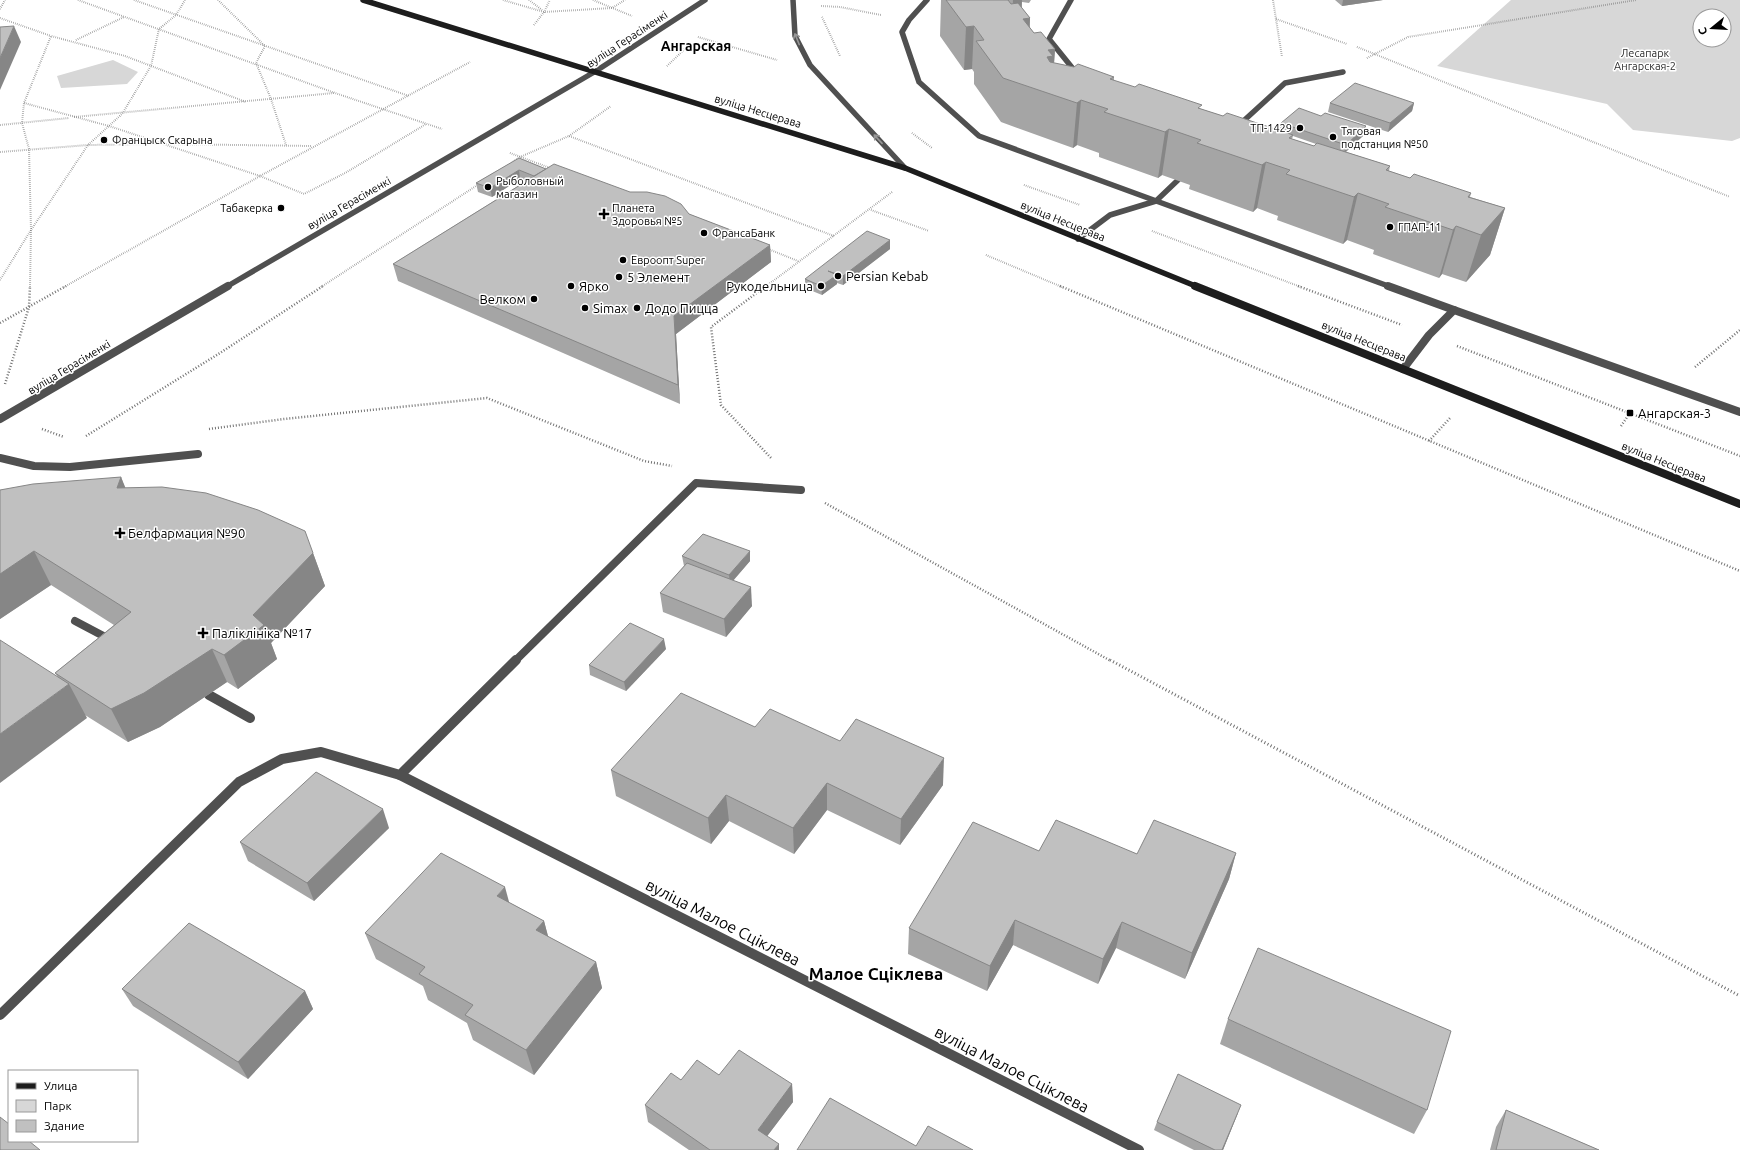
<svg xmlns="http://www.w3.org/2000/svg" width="1740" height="1150" font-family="Ubuntu,sans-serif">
	<rect width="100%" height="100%" fill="#fff"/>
	<g fill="#d7d7d7" fill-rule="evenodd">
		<path d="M1511,0H1740V138L1732,141L1633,130L1607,104L1437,66ZM1700,16H1724V40H1700Z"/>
		<polygon points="113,60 138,72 127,84 61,88 57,76"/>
	</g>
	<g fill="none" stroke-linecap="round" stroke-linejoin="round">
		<g stroke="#727272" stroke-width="2" stroke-dasharray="0.5 1.5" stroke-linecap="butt">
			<polyline points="78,0 335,93 442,129"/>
			<polyline points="134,0 409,96"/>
			<polyline points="218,0 265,46 256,63 271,99 286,145"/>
			<polyline points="503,0 544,12 612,8 625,0"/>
			<polyline points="529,0 542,10"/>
			<polyline points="593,0 632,16"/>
			<polyline points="1273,0 1282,57"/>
			<polyline points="821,6 840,7 881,15"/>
			<polyline points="0,9 5,0"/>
			<polyline points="822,17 840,56"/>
			<polyline points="0,18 51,36"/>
			<polyline points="1276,19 1347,44"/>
			<polyline points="534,25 544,12 550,0"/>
			<polyline points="698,37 777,60"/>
			<polyline points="76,40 124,17"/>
			<polyline points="1357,47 1730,197"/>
			<polyline points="1367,58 1408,37 1636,0"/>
			<polyline points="667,66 690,44"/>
			<polyline points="24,103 109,126 260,176 304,194 347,172 426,124"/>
			<polyline points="74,117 334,93"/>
			<polyline points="0,125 69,118"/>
			<polyline points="912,133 932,148"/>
			<polyline points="569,136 611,106"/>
			<polyline points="164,144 311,146"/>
			<polyline points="0,152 88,145 157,144"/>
			<polyline points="510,153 550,168"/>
			<polyline points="510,164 520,157 569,136 834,236"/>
			<polyline points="1024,185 1080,205"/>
			<polyline points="871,210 929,231"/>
			<polyline points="1152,231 1301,287"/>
			<polyline points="768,249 798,261"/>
			<polyline points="986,255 1062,287"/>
			<polyline points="0,280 31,230 88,145 122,114 151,66 159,29 176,15 185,0"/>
			<polyline points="30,287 31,230 29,149 22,123 24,103 51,36 125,56 246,102"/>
			<polyline points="64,287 260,176 470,62"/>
			<polyline points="321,287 479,184"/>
			<polyline points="765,287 892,192"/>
		</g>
		<g stroke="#727272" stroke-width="2.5" stroke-dasharray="1 2" stroke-linecap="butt">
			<polyline points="766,286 711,327 721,405 772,459"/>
			<polyline points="1060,286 1740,571"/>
			<polyline points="1298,286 1402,325"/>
			<polyline points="0,323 66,286"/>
			<polyline points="1457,346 1740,456"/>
			<polyline points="1695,367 1740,330"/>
			<polyline points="5,384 29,307 30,286"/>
			<polyline points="1621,426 1630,413"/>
			<polyline points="42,429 64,437"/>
			<polyline points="209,429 284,419 487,398 644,461 672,466"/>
			<polyline points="86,436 220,353 323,286"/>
			<polyline points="1429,441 1450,418"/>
			<polyline points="825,503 1111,661"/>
		</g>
		<polyline stroke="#727272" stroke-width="3" stroke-dasharray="1 2.5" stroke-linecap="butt" points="1110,660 1740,996"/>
		<g stroke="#505050" stroke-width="5.5">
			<polyline points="927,0 909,20 902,32 919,82 979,136 1391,287"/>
			<polyline points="1071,0 1049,39 1078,75"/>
			<polyline points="1238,126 1285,83 1343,72"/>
			<polyline points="1078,239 1110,215 1156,201 1178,180"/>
		</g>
		<g stroke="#505050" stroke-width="8">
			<polyline points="1388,286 1454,310"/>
			<polyline points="1403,369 1429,335 1454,310 1740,412"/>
			<polyline points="0,458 34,466 70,467 198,454"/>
			<polyline points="75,621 111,640"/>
			<polyline points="515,661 696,483 801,490"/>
		</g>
		<g stroke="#505050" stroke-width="10">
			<polyline points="209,695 250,718"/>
			<polyline points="0,1015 239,782 282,759 321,752 400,775 516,660"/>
		</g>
		<polyline stroke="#505050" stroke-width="10" points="400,775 1139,1150"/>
		<g stroke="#505050" stroke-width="5.5">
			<polyline points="793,0 795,36 810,65 905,168"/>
			<polyline points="226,287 596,71 705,0"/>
		</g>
		<polyline stroke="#505050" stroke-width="8" points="0,419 228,286"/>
		<polyline stroke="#1d1d1d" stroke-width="5.5" points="363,0 905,168 1198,287"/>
		<polyline stroke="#1d1d1d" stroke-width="8" points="1195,286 1740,504"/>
	</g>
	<g fill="#a5a5a5" fill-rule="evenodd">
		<path d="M941,0H1031L1029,3L1022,2V8L1030,18V28L1034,33L1055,49L1054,63L1114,77V81L1223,116L1280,130L1281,123L1364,135L1346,152L1390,166L1389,171L1410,178L1471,193L1470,197L1505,208L1490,255L1466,282L1442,274L1439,278L1373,254L1374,250L1347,240L1343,244L1277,220L1278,216L1257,208L1253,212L1189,189L1190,185L1162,175L1158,178L1099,157V153L1077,145L1073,148L1001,122L974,84V72L972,69L964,70L940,36ZM1293,136L1316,144L1314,146L1292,139Z"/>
		<polygon points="1335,0 1383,0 1342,6"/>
		<polygon points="1330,103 1414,103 1412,111 1388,132 1328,112"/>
		<polygon points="519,158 546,169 689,214 770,245 771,262 676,334 680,404 398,281 393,264 526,181 520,179 492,197 478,192 476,183"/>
		<polygon points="890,240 890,249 843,285 837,283 837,284 822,295 805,288 805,279"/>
		<polygon points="121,477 125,488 313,553 325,586 271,643 277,659 238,689 227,682 160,727 128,742 85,715 87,718 55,673 114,625 51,585 0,619 0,490"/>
		<polygon points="682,556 750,561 733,581 752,606 726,637 663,612 660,593 684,566"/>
		<polygon points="666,649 626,691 590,675 589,665"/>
		<polygon points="755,727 840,741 943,785 900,845 827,810 794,854 729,821 711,844 616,796 611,770"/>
		<polygon points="389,828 314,901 248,861 240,842"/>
		<polygon points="1039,851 1137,854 1236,853 1229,879 1185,979 1116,948 1098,984 1013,945 987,991 908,954 909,928"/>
		<polygon points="510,903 544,921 548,937 596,962 602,988 534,1075 473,1040 467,1023 428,1000 423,986 376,959 365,933"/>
		<polygon points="122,989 305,991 313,1009 248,1079 133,1006"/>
		<polygon points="1228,1019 1427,1110 1414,1134 1220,1044"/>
		<polygon points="719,1075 792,1084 793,1102 767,1136 779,1150 689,1150 648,1122 645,1105 681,1080"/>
		<polygon points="1506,1110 1599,1150 1490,1150 1496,1127"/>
		<polygon points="1238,1113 1223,1150 1194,1150 1154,1130 1157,1122"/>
	</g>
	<g fill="#868686">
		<polygon points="1013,0 1022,0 1021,13 1012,27"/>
		<polygon points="1343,0 1383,0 1342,6"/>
		<polygon points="1030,18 1027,61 1023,19"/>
		<polygon points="14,26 21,42 0,90 0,58"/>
		<polygon points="974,26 972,69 964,70 966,27"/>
		<polygon points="1055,49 1052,93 1047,57 1048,50"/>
		<polygon points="1081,100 1077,145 1073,148 1077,103"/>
		<polygon points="1414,103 1412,111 1388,132 1390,123"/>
		<polygon points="1366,126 1364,135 1344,153 1346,145"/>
		<polygon points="1169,129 1162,175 1158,178 1165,132"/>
		<polygon points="1266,162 1257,208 1253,212 1262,165"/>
		<polygon points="519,170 520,179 492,197 490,188"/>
		<polygon points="1358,193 1347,240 1343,244 1354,197"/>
		<polygon points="1505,208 1490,255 1466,282 1481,235"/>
		<polygon points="1456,226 1442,274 1439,278 1453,230"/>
		<polygon points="890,240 890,249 843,285 843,276"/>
		<polygon points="770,245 771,262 676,334 680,404 678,385 674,316"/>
		<polygon points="837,275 837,284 822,295 821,286"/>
		<polygon points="121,477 135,511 117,488"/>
		<polygon points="34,551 51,585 0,619 0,574"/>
		<polygon points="750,551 750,561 730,584 729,575"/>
		<polygon points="313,553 325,586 271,643 277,659 238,689 224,655 253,615"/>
		<polygon points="751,587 752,606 726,637 724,619"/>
		<polygon points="664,639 666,649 626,691 624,682"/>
		<polygon points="212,649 227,682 160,727 128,742 111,709"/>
		<polygon points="69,684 87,718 0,783 0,734"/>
		<polygon points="944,758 943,785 900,845 901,819"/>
		<polygon points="827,783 827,810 794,854 793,828"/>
		<polygon points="726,795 729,821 711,844 708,818"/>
		<polygon points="383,809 389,828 314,901 307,883"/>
		<polygon points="1236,853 1229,879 1185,979 1192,953"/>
		<polygon points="505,887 512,913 497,896"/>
		<polygon points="1015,920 1013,945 987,991 990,966"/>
		<polygon points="544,921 551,947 536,930"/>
		<polygon points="1122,922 1116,948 1098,984 1103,959"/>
		<polygon points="596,962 602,988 534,1075 526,1050"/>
		<polygon points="305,991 313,1009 248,1079 238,1062"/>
		<polygon points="792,1084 793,1102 759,1147 758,1130"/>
		<polygon points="1241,1105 1223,1150 1222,1150"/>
		<polygon points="779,1144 779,1150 774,1150"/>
	</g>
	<g fill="#c0c0c0" stroke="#868686">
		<polygon points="946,0 1008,0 1011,4 1018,3 1030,18 1023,19 1034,33 1041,32 1055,49 1048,50 1053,56 1047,57 1050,62 1074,67 1078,64 1114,77 1110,79 1135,87 1139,84 1202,105 1198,108 1223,116 1227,113 1293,135 1289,138 1314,146 1317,143 1390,166 1386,170 1410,178 1414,174 1471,193 1468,197 1505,208 1481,235 1456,226 1453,230 1385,207 1389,204 1358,193 1354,197 1286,174 1290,170 1266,162 1262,165 1197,143 1201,140 1169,129 1165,132 1104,112 1108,109 1081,100 1077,103 1003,78 976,41 984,40 974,26 966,27"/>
		<polygon points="14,26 0,58 0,27"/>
		<polygon points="1355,83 1414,103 1390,123 1330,103"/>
		<polygon points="1299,108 1321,116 1325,113 1366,126 1346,145 1281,123"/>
		<polygon points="519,158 546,169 534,176 519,170 490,188 476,183"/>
		<polygon points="554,164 630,192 647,192 665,196 681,204 689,214 770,245 674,316 678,385 393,264"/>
		<polygon points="867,231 890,240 843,276 828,271 837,275 821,286 805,279"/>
		<polygon points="121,477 117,488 162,487 206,493 258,510 305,531 313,553 253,615 264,625 224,655 212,649 144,693 111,709 55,673 131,612 34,551 0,574 0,490 33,484"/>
		<polygon points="703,534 750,551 729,575 682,556"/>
		<polygon points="687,563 751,587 724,619 660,593"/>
		<polygon points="630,623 664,639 624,682 589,665"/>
		<polygon points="0,640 69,684 0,734"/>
		<polygon points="681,693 755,727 770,709 840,741 856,719 944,758 901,819 827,783 793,828 726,795 708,818 611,770"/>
		<polygon points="316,772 383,809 307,883 240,842"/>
		<polygon points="1056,820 1137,854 1154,820 1236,853 1192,953 1122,922 1103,959 1015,920 990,966 909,928 973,822 1039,851"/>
		<polygon points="441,853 505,887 497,896 544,921 536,930 596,962 526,1050 465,1015 473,1005 419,974 425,967 365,933"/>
		<polygon points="189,923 305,991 238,1062 122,989"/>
		<polygon points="1258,948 1451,1031 1427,1110 1228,1019"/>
		<polygon points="739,1050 792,1084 758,1130 779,1144 774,1150 710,1150 645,1105 671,1073 681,1080 697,1060 719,1075"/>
		<polygon points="1178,1074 1241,1105 1222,1150 1215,1150 1157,1122"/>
		<polygon points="830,1098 916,1146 928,1126 973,1150 797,1150"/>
		<polygon points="1506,1110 1599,1150 1496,1150"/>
		<polygon points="0,1117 9,1124 9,1141 29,1141 40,1150 0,1150"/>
	</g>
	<defs><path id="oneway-shaft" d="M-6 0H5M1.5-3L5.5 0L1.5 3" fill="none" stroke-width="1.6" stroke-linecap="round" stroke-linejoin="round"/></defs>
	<g stroke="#969696">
		<use href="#oneway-shaft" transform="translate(797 39) rotate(-112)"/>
		<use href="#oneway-shaft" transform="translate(878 139) rotate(-133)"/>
	</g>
	<g fill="#000" stroke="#fff" stroke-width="1.5">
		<circle cx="1300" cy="128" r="4"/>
		<circle cx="1333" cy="137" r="4"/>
		<circle cx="104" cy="140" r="4"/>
		<circle cx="488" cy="187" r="4"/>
		<circle cx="281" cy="208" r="4"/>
		<path d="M602 208h4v4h4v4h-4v4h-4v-4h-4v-4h4z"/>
		<circle cx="1390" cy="227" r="4"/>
		<circle cx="704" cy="233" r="4"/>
		<circle cx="623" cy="260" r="4"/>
		<circle cx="838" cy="276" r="4"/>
		<circle cx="619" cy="277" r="4"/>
		<circle cx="571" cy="286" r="4"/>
		<circle cx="821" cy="286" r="4"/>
		<circle cx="534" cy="299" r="4"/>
		<circle cx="585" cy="308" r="4"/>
		<circle cx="637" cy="308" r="4"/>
		<rect x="1626" y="409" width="8" height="8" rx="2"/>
		<path d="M118 527h4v4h4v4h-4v4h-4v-4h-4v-4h4z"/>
		<path d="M201 627h4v4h4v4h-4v4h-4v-4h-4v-4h4z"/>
	</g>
	<g text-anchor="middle" stroke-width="3" stroke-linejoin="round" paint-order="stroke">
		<g font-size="11" fill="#000" stroke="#fff">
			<text transform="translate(627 39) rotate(-33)" y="4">вуліца Герасіменкі</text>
			<text transform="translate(758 111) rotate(17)" y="4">вуліца Несцерава</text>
			<text transform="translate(349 203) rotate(-30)" y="4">вуліца Герасіменкі</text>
			<text transform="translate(1063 221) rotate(22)" y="4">вуліца Несцерава</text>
			<text transform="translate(1364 341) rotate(22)" y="4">вуліца Несцерава</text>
			<text transform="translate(69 367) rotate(-31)" y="4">вуліца Герасіменкі</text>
			<text transform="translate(1664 462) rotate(22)" y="4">вуліца Несцерава</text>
		</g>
		<g font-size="11" fill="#2e2e2e" stroke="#fff">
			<text x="1645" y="57">Лесапарк<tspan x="1645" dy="13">Ангарская-2</tspan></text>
		</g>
		<g font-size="11" fill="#000" stroke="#fff" text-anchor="start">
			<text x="1292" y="132" text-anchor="end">ТП-1429</text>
			<text x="1341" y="135">Тяговая<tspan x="1341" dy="13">подстанция №50</tspan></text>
			<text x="112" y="144">Францыск Скарына</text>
			<text x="496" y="185">Рыболовный<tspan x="496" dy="13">магазин</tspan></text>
			<text x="273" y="212" text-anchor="end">Табакерка</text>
			<text x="612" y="212">Планета<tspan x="612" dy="13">Здоровья №5</tspan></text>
			<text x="1398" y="231">ГПАП-11</text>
			<text x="712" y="237">ФрансаБанк</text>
			<text x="631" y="264">Евроопт Super</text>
		</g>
		<g font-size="13" fill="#000" stroke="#fff" text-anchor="start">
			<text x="846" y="281">Persian Kebab</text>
			<text x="627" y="282">5 Элемент</text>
			<text x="579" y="291">Ярко</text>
			<text x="813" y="291" text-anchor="end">Рукодельница</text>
			<text x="526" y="304" text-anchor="end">Велком</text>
			<text x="593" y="313">Simax</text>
			<text x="645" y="313">Додо Пицца</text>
			<text x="1638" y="418">Ангарская-3</text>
			<text x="128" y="538">Белфармация №90</text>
			<text x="212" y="638">Паліклініка №17</text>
		</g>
		<g font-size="14" font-weight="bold" fill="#000" stroke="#fff">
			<text x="696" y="51">Ангарская</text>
		</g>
		<g font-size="16" fill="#000" stroke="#fff">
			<text transform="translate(723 922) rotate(27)" y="6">вуліца Малое Сціклева</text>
			<text transform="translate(1012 1069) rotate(27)" y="6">вуліца Малое Сціклева</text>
		</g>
		<g font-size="17" font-weight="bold" fill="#000" stroke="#fff">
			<text x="876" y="980">Малое Сціклева</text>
		</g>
	</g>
	<rect x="8" y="1070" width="130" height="72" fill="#ffffff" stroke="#999999"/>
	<rect x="16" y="1083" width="20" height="6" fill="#1d1d1d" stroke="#999999"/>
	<text x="44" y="1090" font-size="12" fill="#000000">Улица</text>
	<rect x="16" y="1100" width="20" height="12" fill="#d7d7d7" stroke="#999999"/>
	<text x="44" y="1110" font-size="12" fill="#000000">Парк</text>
	<rect x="16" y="1120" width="20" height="12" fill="#c0c0c0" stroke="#999999"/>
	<text x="44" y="1130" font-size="12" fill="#000000">Здание</text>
	<g transform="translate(1712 28) rotate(252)"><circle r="19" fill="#ffffff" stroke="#999999"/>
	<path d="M0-3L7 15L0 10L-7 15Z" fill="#000000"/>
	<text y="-6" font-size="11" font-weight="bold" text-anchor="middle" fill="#000000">С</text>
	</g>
</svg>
